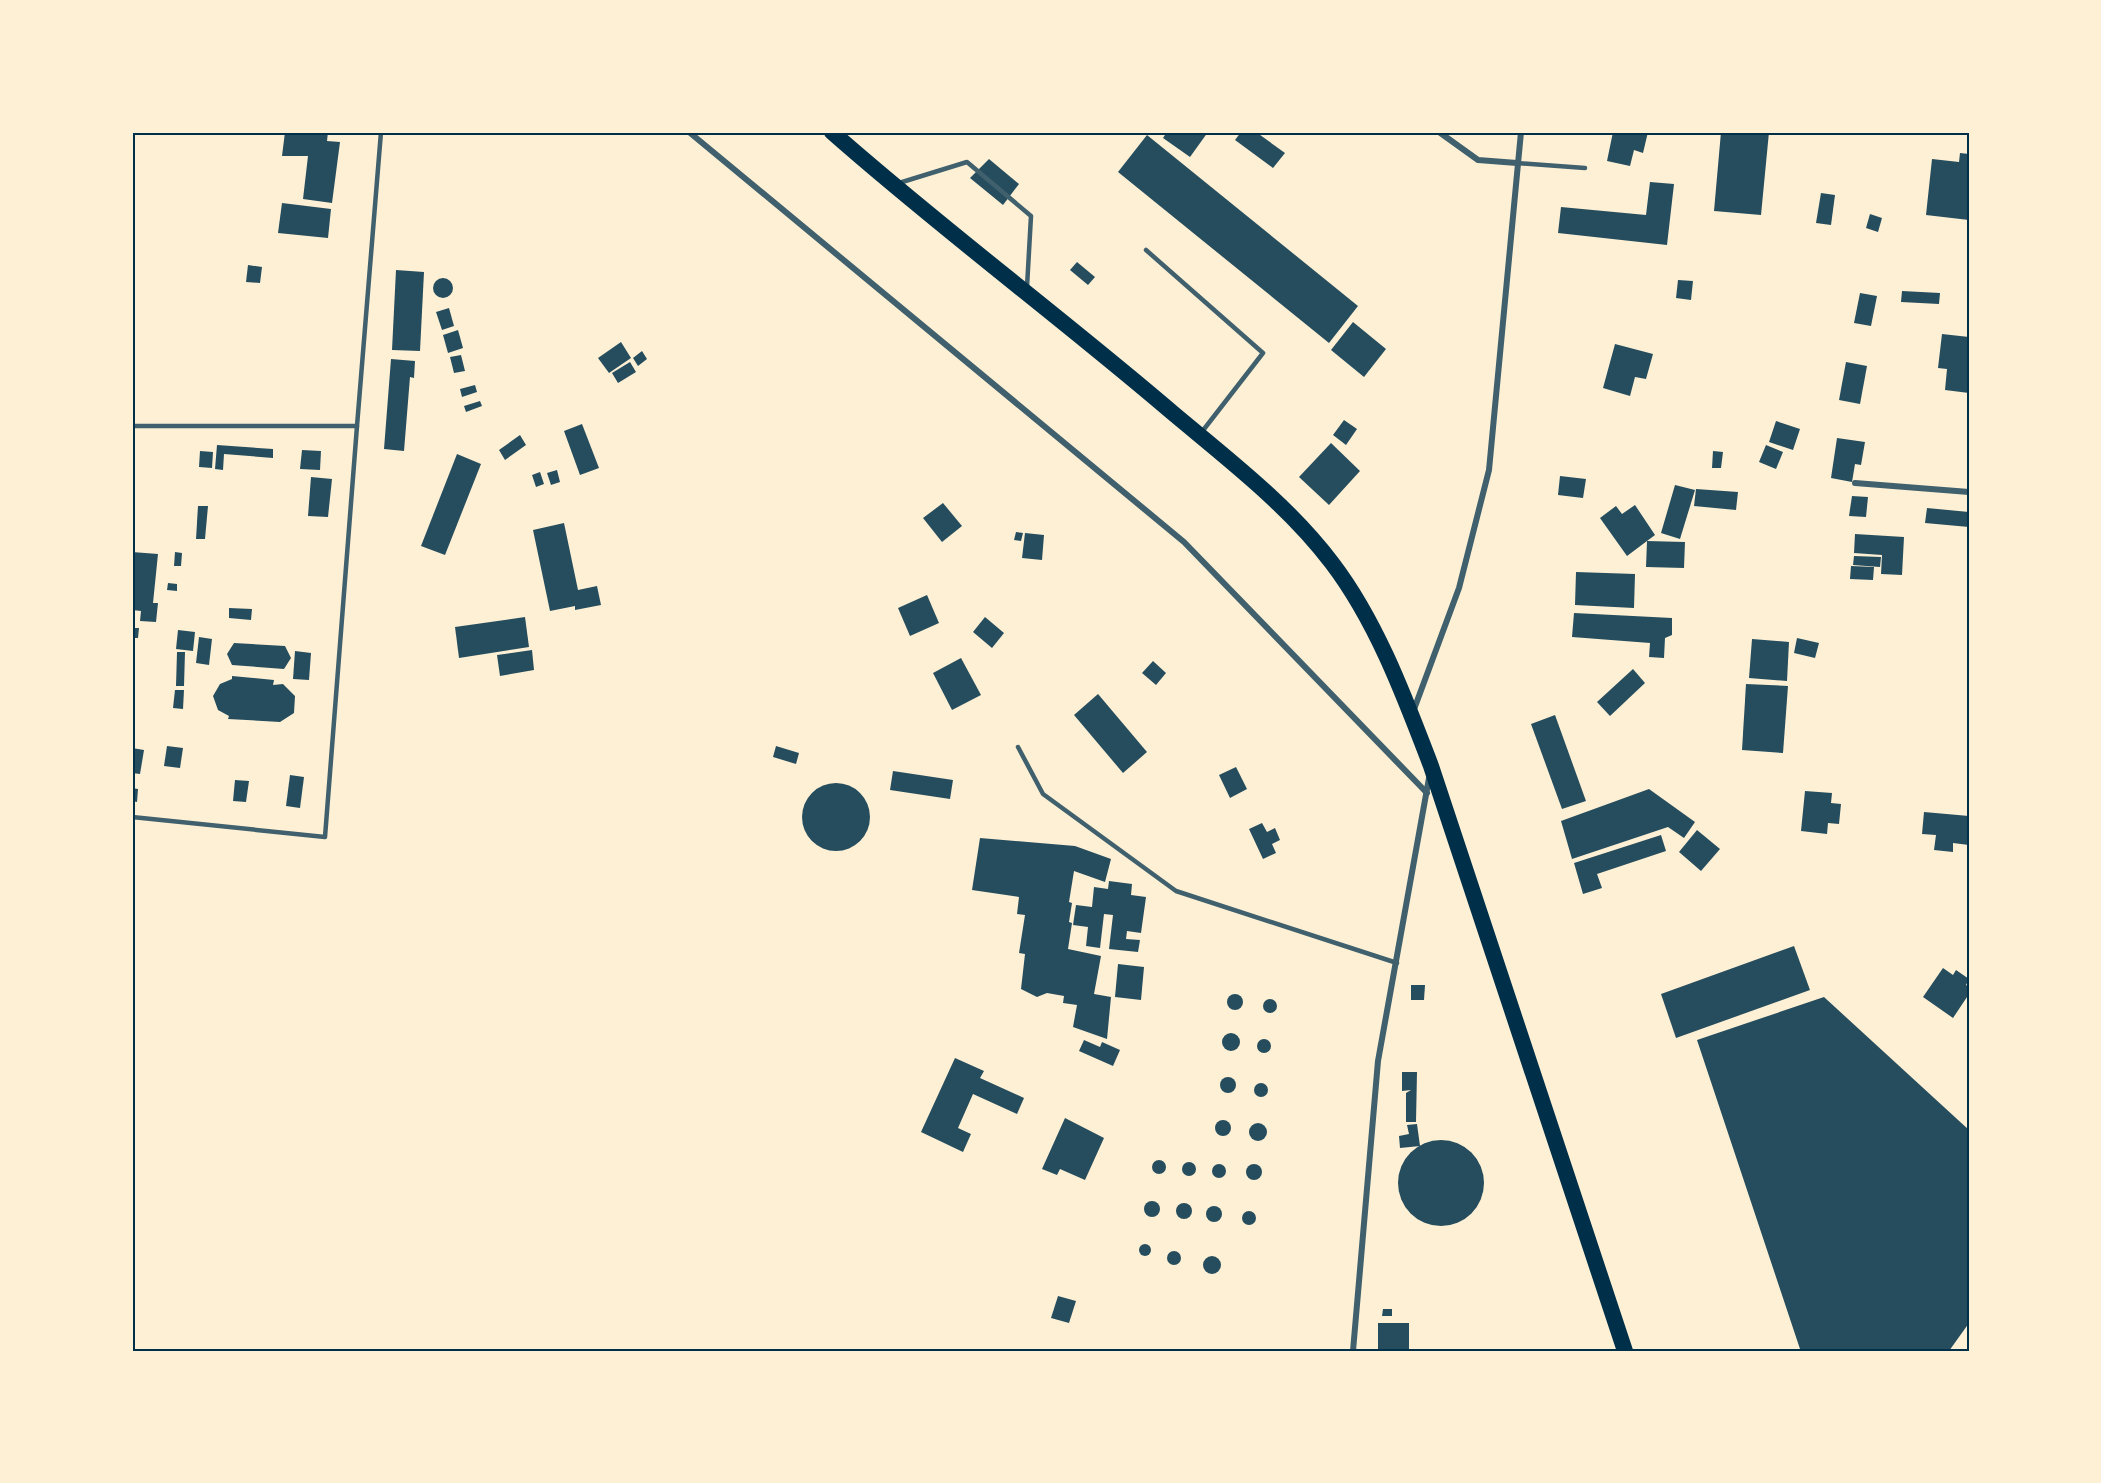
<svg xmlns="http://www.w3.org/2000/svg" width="2101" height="1483" font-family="'PT Sans Narrow',sans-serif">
	<rect width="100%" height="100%" fill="#fdf0d5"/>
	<g fill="#264d5e">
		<polygon points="285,132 328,132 327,141 340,142 332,203 303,199 308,156 282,156"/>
		<polygon points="1167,132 1208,132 1190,157 1163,138"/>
		<polygon points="1241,132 1256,132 1285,153 1273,168 1235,140"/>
		<polygon points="1613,132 1648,132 1643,153 1634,150 1630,166 1607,161"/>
		<polygon points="1721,132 1769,132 1761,215 1714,211"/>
		<polygon points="1147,135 1358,306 1329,343 1118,172"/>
		<polygon points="1960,153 1969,154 1969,220 1926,215 1932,159 1959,162"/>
		<polygon points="989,159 1019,184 1003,205 970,178"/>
		<polygon points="1650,182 1674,184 1667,245 1558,233 1561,207 1646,215"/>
		<polygon points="1821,193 1835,195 1831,225 1816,223"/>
		<polygon points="282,203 331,209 328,238 278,233"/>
		<polygon points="1870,214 1882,218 1878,232 1866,228"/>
		<polygon points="1077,262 1095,277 1088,285 1070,270"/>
		<polygon points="248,265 262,267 260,283 246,282"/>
		<polygon points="396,270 424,272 420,351 392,350"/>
		<circle cx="443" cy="288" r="10"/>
		<polygon points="1678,280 1693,281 1691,300 1676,298"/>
		<polygon points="1902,291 1940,293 1939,304 1901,302"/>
		<polygon points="1860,293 1877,296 1871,326 1854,323"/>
		<polygon points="449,308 454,326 442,330 436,312"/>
		<polygon points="1353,322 1386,349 1364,377 1331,350"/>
		<polygon points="458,330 463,348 448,353 443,335"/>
		<polygon points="1942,334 1969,337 1969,393 1945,390 1947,369 1938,368"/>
		<polygon points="621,342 631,358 609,373 598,358"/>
		<polygon points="1615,344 1653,354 1646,379 1635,377 1630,396 1603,388"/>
		<polygon points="642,351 647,359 638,366 633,358"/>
		<polygon points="461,355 465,371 454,373 450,357"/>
		<polygon points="391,359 415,361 414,378 410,377 404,451 384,449"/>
		<polygon points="630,362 636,372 618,383 612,373"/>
		<polygon points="1846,362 1867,366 1860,404 1839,400"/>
		<polygon points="475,385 477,392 462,397 460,389"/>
		<polygon points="480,401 482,406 466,412 464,406"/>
		<polygon points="1344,420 1357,429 1346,445 1333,435"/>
		<polygon points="1776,421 1800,429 1793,450 1769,442"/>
		<polygon points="582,424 599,468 580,475 564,431"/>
		<polygon points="520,435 526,445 505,460 499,450"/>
		<polygon points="1837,438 1865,442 1861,465 1855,464 1852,482 1831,478"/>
		<polygon points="1331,443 1360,471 1329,505 1299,477"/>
		<polygon points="217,445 273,449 273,458 224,454 223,470 215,469"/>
		<polygon points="1766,445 1783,452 1776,469 1759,462"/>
		<polygon points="302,450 321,451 320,470 300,469"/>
		<polygon points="200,451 213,452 212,468 199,467"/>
		<polygon points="1713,451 1723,452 1721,468 1712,468"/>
		<polygon points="457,454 481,464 445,555 421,546"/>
		<polygon points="557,470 560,482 551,485 547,473"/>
		<polygon points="540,472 544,484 536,487 532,475"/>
		<polygon points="1560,476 1586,479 1583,498 1558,495"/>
		<polygon points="311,477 332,479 328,517 308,516"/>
		<polygon points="1675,485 1695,490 1680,539 1661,533"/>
		<polygon points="1696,489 1738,492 1736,510 1694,506"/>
		<polygon points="1852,496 1868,497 1866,517 1849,516"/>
		<polygon points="943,503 962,526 942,542 923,518"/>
		<polygon points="1635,505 1655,535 1647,541 1685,542 1684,568 1646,567 1647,541 1627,556 1600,518 1616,506 1622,514"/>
		<polygon points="198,506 208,506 205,539 196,539"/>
		<polygon points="1927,508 1969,512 1969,527 1925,523"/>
		<polygon points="564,523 578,590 597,586 601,605 575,610 575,606 550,611 533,530"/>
		<polygon points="1016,532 1023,533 1021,541 1014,540"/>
		<polygon points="1025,533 1044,535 1042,560 1022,558"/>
		<polygon points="1855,534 1904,537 1902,575 1881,574 1882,555 1854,553"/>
		<polygon points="132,552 158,554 153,603 158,603 156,622 140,621 141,611 132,610"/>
		<polygon points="175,552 182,553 181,566 174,566"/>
		<polygon points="1854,556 1881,557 1880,567 1853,565"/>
		<polygon points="1851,566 1874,567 1873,580 1850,579"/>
		<polygon points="1576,572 1635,574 1634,608 1575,605"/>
		<polygon points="168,583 177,584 177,591 167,590"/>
		<polygon points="927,595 939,623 910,636 898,608"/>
		<polygon points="229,608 252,609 251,620 229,618"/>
		<polygon points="1574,613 1672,618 1672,635 1665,638 1664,658 1649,657 1650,643 1572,637"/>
		<polygon points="525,617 529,647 459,658 455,627"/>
		<polygon points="985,617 1004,633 992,648 973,632"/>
		<polygon points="132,628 139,628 138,638 132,638"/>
		<polygon points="178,630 195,632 193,651 176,649"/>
		<polygon points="199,637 212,639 209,665 196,663"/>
		<polygon points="1797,638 1819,643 1815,658 1794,653"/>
		<polygon points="1752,639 1789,642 1787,681 1749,678"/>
		<polygon points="234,643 285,646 291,658 284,669 232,665 227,654"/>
		<polygon points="532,650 534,670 500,676 497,655"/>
		<polygon points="295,651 311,653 309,680 293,679"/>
		<polygon points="177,652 185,652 184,686 176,686"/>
		<polygon points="961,658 981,695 952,710 933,673"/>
		<polygon points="1153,661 1166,673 1156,685 1142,673"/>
		<polygon points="1633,669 1645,683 1610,716 1597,702"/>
		<polygon points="232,676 274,680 273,685 283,684 295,696 294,713 280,722 228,719 229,716 218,710 213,696 220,684 232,679"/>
		<polygon points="1746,684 1788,686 1783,753 1742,750"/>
		<polygon points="175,690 184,690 183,709 173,708"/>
		<polygon points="1098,694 1147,752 1123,773 1074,715"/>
		<polygon points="1555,715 1586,801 1562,809 1531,724"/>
		<polygon points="167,746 183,748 180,768 164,766"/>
		<polygon points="776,746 799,753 796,764 773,757"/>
		<polygon points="132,748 144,750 140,774 132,773"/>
		<polygon points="1236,767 1247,789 1230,798 1219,775"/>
		<polygon points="893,771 953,780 950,799 890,790"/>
		<polygon points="290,775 304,777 300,808 286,806"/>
		<polygon points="235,780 249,781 246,802 233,801"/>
		<circle cx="836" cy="817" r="34"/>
		<polygon points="132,788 138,789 137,802 132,801"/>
		<polygon points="1649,789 1695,822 1684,838 1668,827 1572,859 1561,821"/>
		<polygon points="1805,791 1832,793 1831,803 1841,804 1839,824 1828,823 1827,834 1801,831"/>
		<polygon points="1924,812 1969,816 1969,845 1953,843 1953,852 1934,850 1936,835 1922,834"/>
		<polygon points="1262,823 1267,832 1275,828 1280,840 1272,844 1276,853 1263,859 1249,829"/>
		<polygon points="1697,830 1720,849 1701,871 1679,852"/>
		<polygon points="1661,835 1666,851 1597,874 1602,888 1583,894 1574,863"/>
		<polygon points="980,838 1075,846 1111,859 1105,882 1074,871 1069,902 1072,903 1069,922 1072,923 1068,949 1101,956 1094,994 1111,997 1107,1039 1073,1027 1077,1005 1063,1003 1064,996 1047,993 1037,997 1021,989 1025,954 1019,953 1025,915 1017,914 1019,897 972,890"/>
		<polygon points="1109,881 1132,884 1131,895 1146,897 1141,933 1127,931 1126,939 1140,940 1138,952 1109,949 1113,915 1104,914 1100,948 1086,946 1088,927 1073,925 1076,905 1092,907 1094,887 1108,889"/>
		<polygon points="1794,946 1810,990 1676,1038 1661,994"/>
		<polygon points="1118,964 1144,967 1141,1000 1115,997"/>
		<polygon points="1943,968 1953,975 1956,970 1969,979 1966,985 1969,987 1969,994 1953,1018 1923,997"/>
		<polygon points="1411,985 1425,985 1424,1000 1411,1000"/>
		<circle cx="1235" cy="1002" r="8"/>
		<polygon points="1824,997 1969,1130 1969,1323 1949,1351 1800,1349 1697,1040"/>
		<circle cx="1270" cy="1006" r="7"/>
		<circle cx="1231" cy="1042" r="9"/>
		<circle cx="1264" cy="1046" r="7"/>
		<polygon points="1084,1040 1100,1047 1102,1042 1120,1050 1113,1066 1079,1051"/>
		<polygon points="955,1058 984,1071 980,1078 1024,1098 1017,1114 973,1094 958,1128 971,1134 963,1152 921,1132"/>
		<polygon points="1402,1072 1417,1072 1416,1122 1406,1122 1406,1093 1411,1090 1402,1091"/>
		<circle cx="1228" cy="1085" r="8"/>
		<circle cx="1261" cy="1090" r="7"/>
		<polygon points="1065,1118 1104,1138 1085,1180 1060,1169 1057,1175 1042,1169"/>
		<circle cx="1223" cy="1128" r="8"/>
		<circle cx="1258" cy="1132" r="9"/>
		<polygon points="1417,1124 1420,1146 1400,1148 1399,1136 1409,1134 1407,1125"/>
		<circle cx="1441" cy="1183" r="43"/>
		<circle cx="1159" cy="1167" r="7"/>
		<circle cx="1189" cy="1169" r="7"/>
		<circle cx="1219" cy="1171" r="7"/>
		<circle cx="1254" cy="1172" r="8"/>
		<circle cx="1152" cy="1209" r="8"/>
		<circle cx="1184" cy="1211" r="8"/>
		<circle cx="1214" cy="1214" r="8"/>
		<circle cx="1249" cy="1218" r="7"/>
		<circle cx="1145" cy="1250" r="6"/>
		<circle cx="1174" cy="1258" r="7"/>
		<circle cx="1212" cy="1265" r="9"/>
		<polygon points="1058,1296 1076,1301 1069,1323 1051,1318"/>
		<polygon points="1383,1309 1392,1309 1392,1316 1382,1316"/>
		<rect x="1378" y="1323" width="31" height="28"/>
	</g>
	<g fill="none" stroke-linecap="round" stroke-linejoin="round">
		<g stroke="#3f606c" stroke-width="4.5">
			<polyline points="1517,163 1585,168"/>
			<polyline points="899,183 967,162 1031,216 1027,287"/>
			<polyline points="1146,250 1263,353 1201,433"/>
			<polyline points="132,426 357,426 325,837 132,817"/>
			<polyline points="357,426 381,132"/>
			<polyline points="1018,747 1043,794 1176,891 1397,963"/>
		</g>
		<g stroke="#3f606c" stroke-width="6">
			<polyline points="689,132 1184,542 1427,793"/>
			<polyline points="1439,132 1478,160 1517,163"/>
			<polyline points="1855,483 1969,492"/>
			<polyline points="1413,712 1459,588 1489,470 1521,132"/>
			<polyline points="1353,1351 1378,1061 1429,778"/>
		</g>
		<path stroke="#003049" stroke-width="16" d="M832,132C943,230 1062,318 1174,414C1229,460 1289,506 1332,563C1377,622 1405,698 1431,766L1625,1351"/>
	</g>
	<rect width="2101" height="1483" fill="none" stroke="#fdf0d5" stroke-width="267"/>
	<rect x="134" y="134" width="1834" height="1216" fill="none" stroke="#003049" stroke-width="2"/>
</svg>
